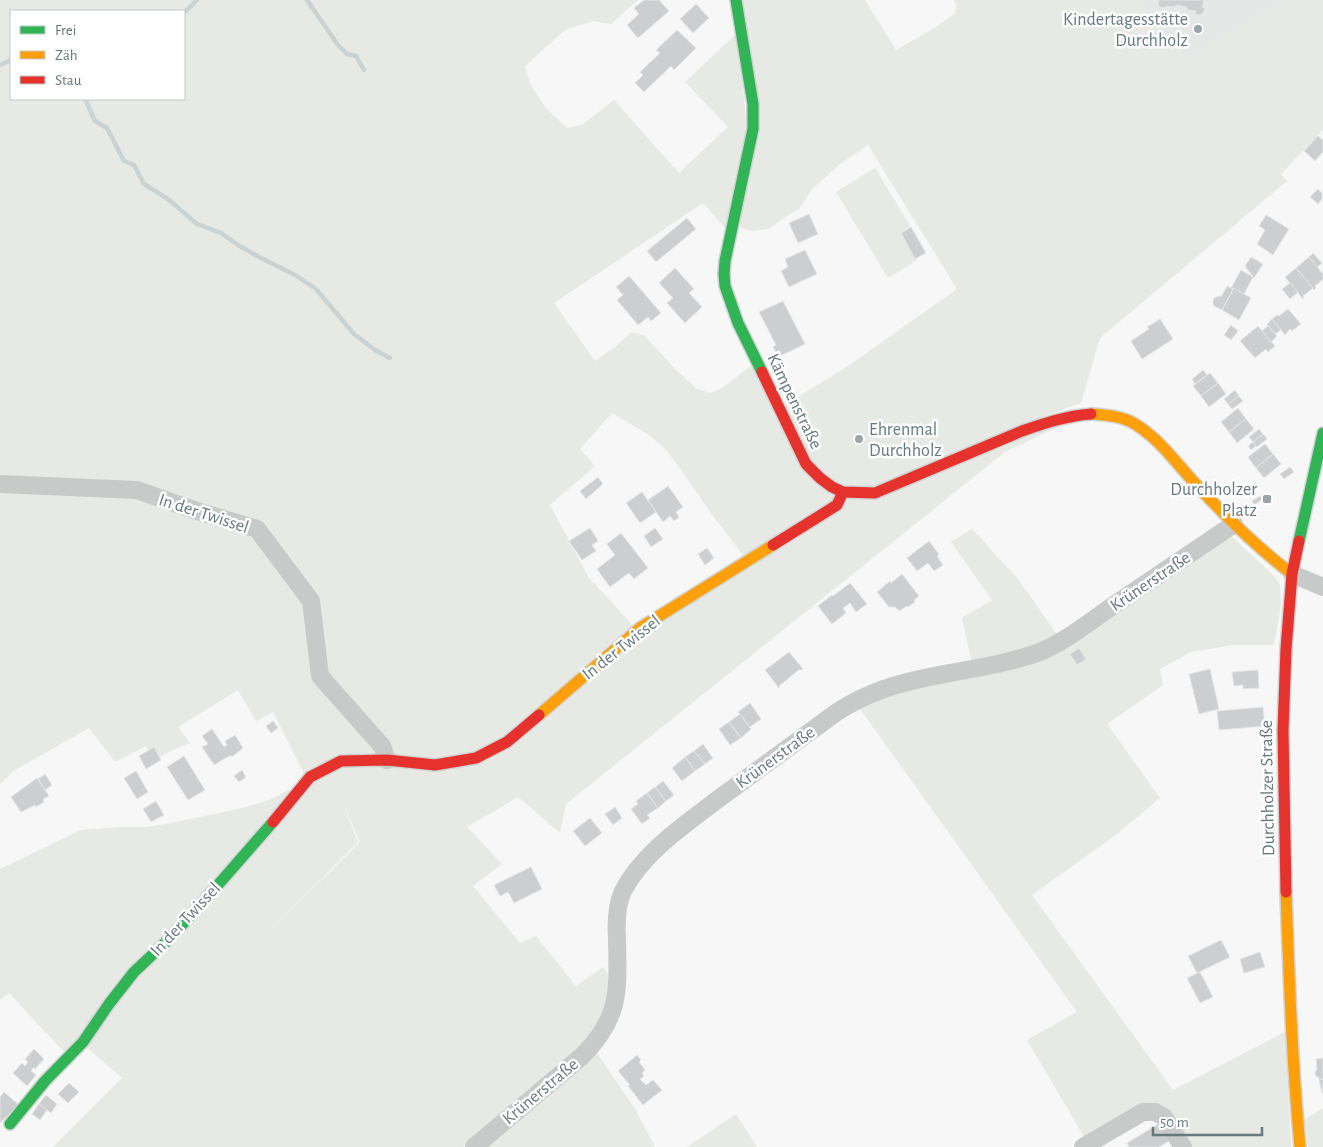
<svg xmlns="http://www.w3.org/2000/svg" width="1323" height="1147" font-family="'Alegreya Sans',sans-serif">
	<rect width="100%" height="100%" fill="#f7f7f7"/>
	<polygon fill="#e6e8e7" points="1137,0 1284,0 1186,59"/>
	<g fill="#e7e9e5" fill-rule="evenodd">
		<path d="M0,0H638L611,24L593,21L565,30L525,66L530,84L546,108L567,128L583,124L614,100L679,173L728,127L685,82L735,35L740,62L747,128L725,228L703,203L554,303L595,361L615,347L631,332L644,335L675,369L697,389L710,393L722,388L752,365L782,429L795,453L803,444L783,406L848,366L957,289L868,145L839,165L812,189L800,208L782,219L769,229L752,231L741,228L739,222L745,198L752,166L758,131V111L742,0H865L896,50L936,27L955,13L957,6L954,0H1137L1186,59L1284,0H1323V130L1281,174L1287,181L1100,338L1081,403L1036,419L1002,436L1006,444L1023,436L1068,422L1005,452L566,804L560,833L518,797L467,827L502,864L473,886L520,943L536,936L576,986L603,967L611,979C609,1005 604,1022 586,1043L463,1147H53L122,1078L84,1045C101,1021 117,997 136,975C149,960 164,949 177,935C224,884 270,832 314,777L328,770L326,766L304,774L273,712L256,721L238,690L178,727L190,743L177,748L155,759L146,746L115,762L89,728L15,770L0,784ZM11,11H184V99H11ZM612,413L649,435L667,451L679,467L713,516L750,564L656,624L639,632L589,578L550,505L595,466L580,449ZM343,803L360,842L249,951L358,842Z"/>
		<polygon points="875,168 910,226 900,233 917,260 888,278 836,192"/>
		<polygon points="972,529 1018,579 1058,636 1039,647 972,663 962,618 992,600 951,542"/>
		<polygon points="1230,535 1273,575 1280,584 1281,605 1274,645 1233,645 1191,652 1160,669 1163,685 1107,724 1160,798 1113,837 1032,895 1173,1090 1285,1032 1291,1147 1188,1147 1163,1113 1086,1140 1027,1040 1077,1012 858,706 883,695 993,670"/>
		<polygon points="299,785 67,1055 9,993 0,1000 0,869 81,830 121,827 147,827 171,823 242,808 269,800"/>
		<polygon points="595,1050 635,1109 655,1147 483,1147"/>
		<polygon points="1323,1108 1323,1147 1308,1147 1304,1120"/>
		<polygon points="736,1114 757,1147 687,1147"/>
	</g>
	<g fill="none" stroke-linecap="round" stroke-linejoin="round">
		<g stroke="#c9d3d4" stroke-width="4.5">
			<polyline points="307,0 338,45 347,54 356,56 364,70"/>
			<polyline points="184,13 197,0"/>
			<polyline points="0,65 11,60"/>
			<polyline points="85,99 95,121 107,128 124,161 134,165 144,184 168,199 197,224 221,233 238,245 259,257 295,275 316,289 354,334 375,350 390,358"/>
		</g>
	</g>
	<g fill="#cccecf" stroke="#e6e6e6">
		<polygon points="644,0 659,0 669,11 638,38 627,25 639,14 634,8"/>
		<polygon points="1159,0 1204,0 1202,7 1205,8 1204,12 1200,15 1195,14 1196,11 1188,10 1186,7 1177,5 1173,7 1166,6 1165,8 1160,7 1158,4"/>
		<polygon points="696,4 709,18 693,33 680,19"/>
		<polygon points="677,30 696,48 674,70 671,66 644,92 635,83 643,75 640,72 660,53 656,50"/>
		<polygon points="1318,136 1323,140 1323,152 1315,161 1304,151"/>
		<polygon points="1318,189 1322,193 1322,199 1318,204 1310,197"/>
		<polygon points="809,214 818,234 798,243 789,223"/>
		<polygon points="1266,215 1289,229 1273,255 1257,244 1265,230 1259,226"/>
		<polygon points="687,218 696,229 656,262 647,251"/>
		<polygon points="911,227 926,253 915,259 901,233"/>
		<polygon points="805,250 817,274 789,287 781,271 788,267 785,259"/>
		<polygon points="1313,253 1322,263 1317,267 1309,257"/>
		<polygon points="1251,257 1263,264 1254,278 1245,266"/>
		<polygon points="1309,257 1323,274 1323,279 1315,286 1316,288 1314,290 1296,268"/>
		<polygon points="675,268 694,289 689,293 702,307 685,323 667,303 673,298 659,283"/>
		<polygon points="1296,268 1313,288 1303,296 1304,298 1303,299 1285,277"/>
		<polygon points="1241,270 1253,277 1244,294 1231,288"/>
		<polygon points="629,276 661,313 651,321 648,317 638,325 617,300 623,295 616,287"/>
		<polygon points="1290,283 1298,292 1290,299 1282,289"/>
		<polygon points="1227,286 1233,289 1222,310 1214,306 1213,302 1214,298 1219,296 1221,297"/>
		<polygon points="1234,288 1251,298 1239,320 1222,310"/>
		<polygon points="783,301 805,344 778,357 773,347 776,345 759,312"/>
		<polygon points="1288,309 1301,324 1292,331 1290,329 1285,335 1272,319 1277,315 1279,316"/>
		<polygon points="1160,319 1173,339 1142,359 1131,341 1149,329 1147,327"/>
		<polygon points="1272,319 1281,330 1275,334 1267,324"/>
		<polygon points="1231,325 1238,331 1231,340 1224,335"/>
		<polygon points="1258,326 1275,346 1268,352 1266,349 1255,358 1240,341"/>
		<polygon points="1268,326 1277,336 1271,342 1262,331"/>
		<polygon points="1203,370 1207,375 1195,384 1192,379"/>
		<polygon points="1210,373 1218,383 1201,396 1193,386"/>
		<polygon points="1218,383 1226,394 1209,407 1201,396"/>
		<polygon points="1235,390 1239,396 1228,404 1224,399"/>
		<polygon points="1239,396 1243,401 1232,409 1228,404"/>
		<polygon points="1238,408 1246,419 1229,432 1221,422"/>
		<polygon points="1246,419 1254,429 1237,443 1229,432"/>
		<polygon points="1259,429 1263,434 1253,442 1249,437"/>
		<polygon points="1263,434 1267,439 1257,447 1253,442"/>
		<polygon points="1253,442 1256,446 1251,450 1248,446"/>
		<polygon points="1265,444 1273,454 1256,468 1248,457"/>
		<polygon points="1273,454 1281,464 1264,478 1256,468"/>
		<polygon points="1290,467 1294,472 1284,479 1280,474"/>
		<polygon points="598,477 603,484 586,499 580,491"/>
		<polygon points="668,486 683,507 676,512 679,517 674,521 670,516 663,522 648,500"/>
		<polygon points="642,492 656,512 640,523 626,503"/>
		<polygon points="1260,496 1262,500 1254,505 1252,501"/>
		<polygon points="590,528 598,541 592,545 596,551 582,560 569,541"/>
		<polygon points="655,528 663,539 651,547 644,536"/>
		<polygon points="621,533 648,568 634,579 629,573 610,587 597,569 615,555 607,544"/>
		<polygon points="929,541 939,554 937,556 943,565 934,571 928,563 917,571 907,558"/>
		<polygon points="707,548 714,558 705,565 698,554"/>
		<polygon points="902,574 919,596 914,600 915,602 908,607 907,606 899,611 895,607 889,607 877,592 890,581 891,583"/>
		<polygon points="850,583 867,604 856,612 850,603 843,608 846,613 832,624 818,606 832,595 833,596"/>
		<polygon points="1079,648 1086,659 1077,665 1070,654"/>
		<polygon points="789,652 803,669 801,670 800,669 779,686 780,687 779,688 765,670"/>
		<polygon points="1210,669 1219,709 1199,714 1189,674"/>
		<polygon points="1258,670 1259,688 1243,689 1243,685 1234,686 1232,672"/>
		<polygon points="750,703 761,719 750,727 738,712"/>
		<polygon points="1263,707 1265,726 1219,730 1217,711"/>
		<polygon points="740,714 751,729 741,738 729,722"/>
		<polygon points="273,721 278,728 271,733 266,726"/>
		<polygon points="729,722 741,738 730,745 719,729"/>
		<polygon points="212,729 224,747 227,745 225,741 235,735 243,748 233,756 229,756 214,765 202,747 208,744 202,736"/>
		<polygon points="703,744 713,758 705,764 694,751"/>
		<polygon points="154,747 161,760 146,769 139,756"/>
		<polygon points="694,751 705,764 695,771 685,757"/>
		<polygon points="184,756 205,790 188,800 167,767"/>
		<polygon points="685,757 695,771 682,781 672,768"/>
		<polygon points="242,770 246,777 239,782 234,776"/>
		<polygon points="136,771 148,792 137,799 124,778"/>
		<polygon points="45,774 52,785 45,790 38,779"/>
		<polygon points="37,778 49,796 43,799 44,802 36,807 35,805 21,812 11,797"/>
		<polygon points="663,781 674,795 666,801 655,787"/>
		<polygon points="655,787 666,801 658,808 647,793"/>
		<polygon points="647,793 658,808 647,815 650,818 642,824 631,809 638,804 636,801"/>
		<polygon points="156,801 164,815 151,822 143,809"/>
		<polygon points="615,807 622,818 613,825 605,814"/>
		<polygon points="590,818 602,833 585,846 573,831"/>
		<polygon points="531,867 542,889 514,903 508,892 500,896 494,885"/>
		<polygon points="1221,940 1230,957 1197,973 1188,956"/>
		<polygon points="1260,952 1265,967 1244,973 1240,959"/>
		<polygon points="1200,972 1213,997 1200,1003 1187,978"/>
		<polygon points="34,1049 44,1059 35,1069 34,1067 31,1071 36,1075 27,1086 13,1073 22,1063 25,1066 28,1062 25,1059"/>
		<polygon points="637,1055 641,1060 639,1062 645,1070 642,1073 644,1076 640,1079 646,1085 653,1080 662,1090 643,1105 628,1086 630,1085 618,1071"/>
		<polygon points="1323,1058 1323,1079 1319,1080 1319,1078 1316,1076 1315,1072 1317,1069 1316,1059"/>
		<polygon points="1323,1079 1323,1093 1322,1093 1319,1080"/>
		<polygon points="69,1083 79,1092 68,1103 58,1094"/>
		<polygon points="4,1092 19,1105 0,1123 0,1097"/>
		<polygon points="46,1095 57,1104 51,1113 39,1104"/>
		<polygon points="39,1104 47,1110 40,1120 32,1114"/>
		<polygon points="1160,1123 1171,1140 1159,1147 1129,1147 1127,1143"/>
	</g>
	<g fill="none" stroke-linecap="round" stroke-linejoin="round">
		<defs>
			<g id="fast">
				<polyline points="736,0 753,104 753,129 725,261 724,274 725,286 738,323 762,372"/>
				<polyline points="1299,541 1323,433"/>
				<polyline points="10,1124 45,1081 83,1042 109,1004 134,972 165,943 196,910 273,822"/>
			</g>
			<g id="slow">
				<path d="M1091,414C1106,415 1122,416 1135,424C1158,438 1174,460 1192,480C1223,514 1255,546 1292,574"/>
				<polyline points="539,715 640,628 773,545"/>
				<path d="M1286,892C1289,977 1292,1062 1300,1147"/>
			</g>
			<g id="jam">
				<path d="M762,372L806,464L820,478L832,487L843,492L875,493L1022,431C1045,423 1066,416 1091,414"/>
				<polyline points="773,545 837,505 843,492"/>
				<polyline points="273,822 310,777 341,761 387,760 435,765 476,758 507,742 539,715"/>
				<polyline points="1286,892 1283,730 1286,649 1292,574 1299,541"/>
			</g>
		</defs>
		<use href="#fast" stroke="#d2d3d4" stroke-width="14"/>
		<use href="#slow" stroke="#d2d3d4" stroke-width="14"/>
		<use href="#jam" stroke="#d2d3d4" stroke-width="14"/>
		<g stroke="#c8caca" stroke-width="18">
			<polyline points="0,484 137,490 197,511 257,529 311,601 320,676 382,746 387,760"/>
			<polyline points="1292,574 1323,587"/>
			<path d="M474,1147L581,1057C621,1018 618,991 617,939C616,923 616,906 623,891C643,852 687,823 721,797C759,769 798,741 837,712C851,703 865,696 881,690C931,672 986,671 1037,653C1061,645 1092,620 1114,605C1154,578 1194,551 1234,524"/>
			<polyline points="1083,1147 1143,1112 1155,1112 1164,1117 1183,1147"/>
		</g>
		<use href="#fast" stroke="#30b455" stroke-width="11"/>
		<use href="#slow" stroke="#ff9f0a" stroke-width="11"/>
		<use href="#jam" stroke="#e5322d" stroke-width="11"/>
	</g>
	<g fill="#99a5a8" stroke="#fff" stroke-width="2">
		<circle cx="1198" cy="29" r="5"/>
		<circle cx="859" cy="439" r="5"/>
		<rect x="1262" y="494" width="10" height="10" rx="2.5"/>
	</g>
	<g text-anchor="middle" stroke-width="5" stroke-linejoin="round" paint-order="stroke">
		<g font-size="18" fill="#66797e" stroke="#fff" text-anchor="end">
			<text x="1188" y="25">Kindertagesstätte<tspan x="1188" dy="21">Durchholz</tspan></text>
			<text x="869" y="435" text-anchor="start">Ehrenmal<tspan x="869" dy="21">Durchholz</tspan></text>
			<text x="1257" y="495">Durchholzer<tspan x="1257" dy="21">Platz</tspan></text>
		</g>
		<g font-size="18" fill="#66797e" stroke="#fff">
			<text transform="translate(795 401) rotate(64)" y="6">Kämpenstraße</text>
			<text transform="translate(204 513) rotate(18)" y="6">In der Twissel</text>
			<text transform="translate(1150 581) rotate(-34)" y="6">Krünerstraße</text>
			<text transform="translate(621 647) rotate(-38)" y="6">In der Twissel</text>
			<text transform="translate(775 757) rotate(-36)" y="6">Krünerstraße</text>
			<text transform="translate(1267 788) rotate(-91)" y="6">Durchholzer Straße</text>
			<text transform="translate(185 919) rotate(-47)" y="6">In der Twissel</text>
			<text transform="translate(540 1091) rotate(-40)" y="6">Krünerstraße</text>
		</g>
	</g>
	<rect x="10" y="10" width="175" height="90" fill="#ffffff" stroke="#c2c9cb"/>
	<rect x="20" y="26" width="25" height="8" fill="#30b455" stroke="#c2c9cb"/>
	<text x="55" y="35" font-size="15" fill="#66797e">Frei</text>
	<rect x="20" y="51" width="25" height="8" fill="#ff9f0a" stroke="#c2c9cb"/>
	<text x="55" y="60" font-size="15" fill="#66797e">Zäh</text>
	<rect x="20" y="76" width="25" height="8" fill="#e5322d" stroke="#c2c9cb"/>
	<text x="55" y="85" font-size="15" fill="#66797e">Stau</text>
	<path d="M1153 1127v8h109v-8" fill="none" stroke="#66797e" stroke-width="2.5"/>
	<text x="1160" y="1127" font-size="15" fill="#66797e" stroke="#ffffff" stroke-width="4" paint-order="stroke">50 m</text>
</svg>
